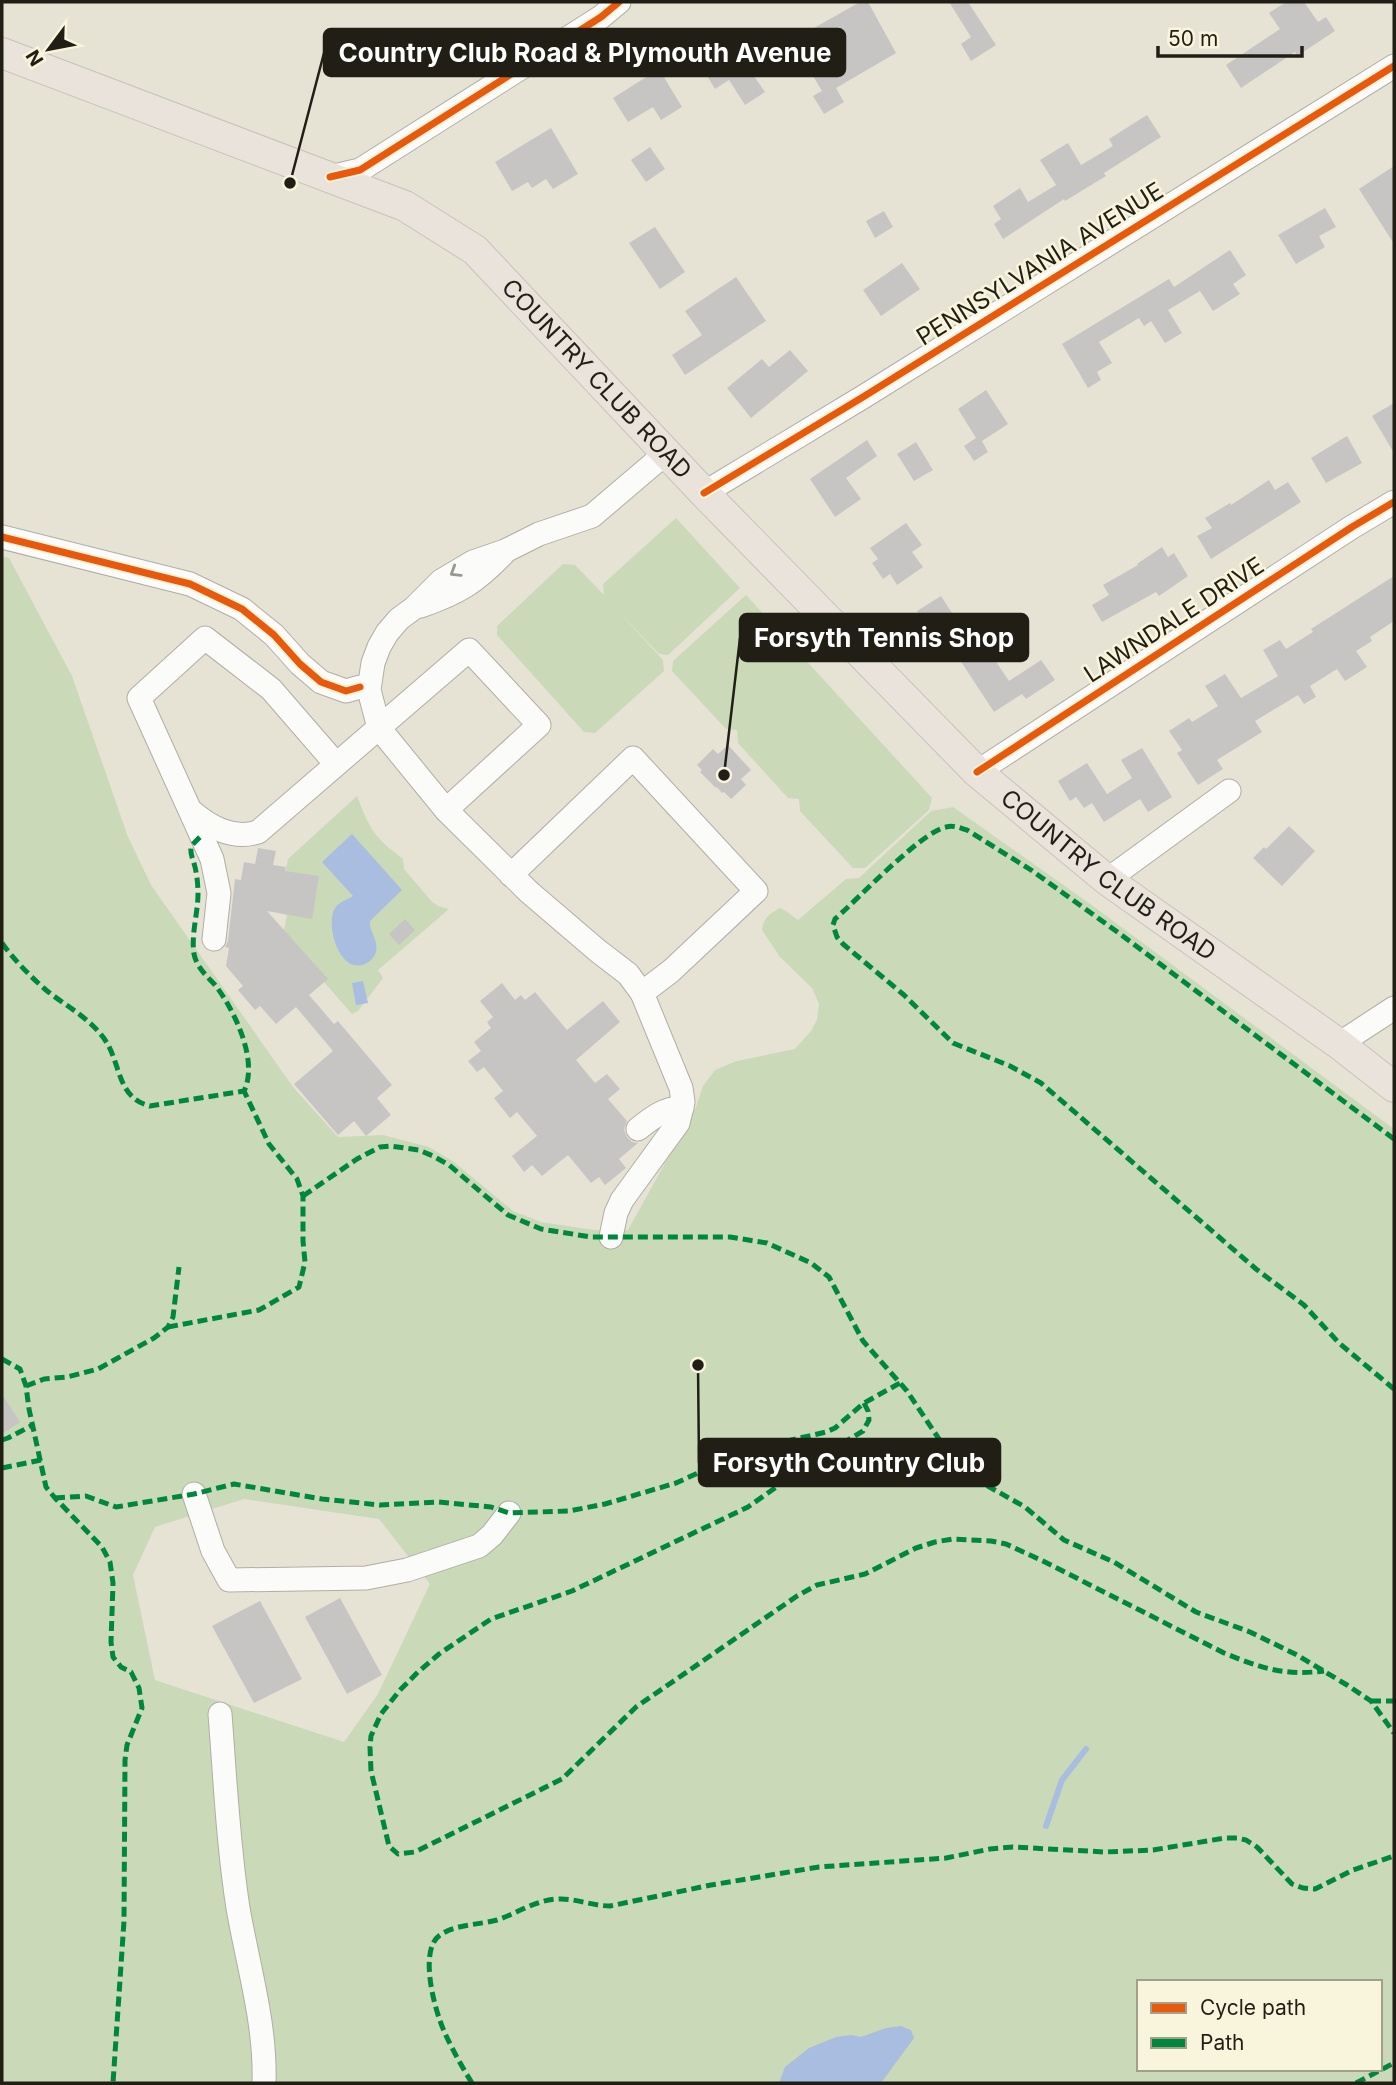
<svg xmlns="http://www.w3.org/2000/svg" width="1396" height="2085" font-family="Inter,sans-serif">
	<rect width="100%" height="100%" fill="#e6e3d5"/>
	<g fill="#cad9b8" fill-rule="evenodd">
		<polygon points="676,518 740,588 668,655 659,654 618,611 663,660 664,671 595,733 584,732 497,635 497,626 563,564 575,565 604,595 603,584"/>
		<path d="M2,556L9,558L72,676L128,837L151,885L293,1087L338,1137L383,1135L429,1147L454,1162L513,1211L541,1222L594,1230H628L696,1107L703,1086L715,1070L737,1061L795,1049L811,1031L817,1020L819,1004L812,988L780,957L762,930C764,917 769,914 780,908L786,911L798,920L846,879L859,878L931,811L953,807L1093,906L1394,1129V2083H2ZM244,1499L379,1519L430,1584L378,1694L344,1742L155,1680L133,1575L155,1527ZM1139,1982H1380V2069H1139Z"/>
		<polygon points="746,595 932,798 929,810 865,868 853,868 800,811 799,799 788,798 738,743 737,730 726,729 672,671 673,661"/>
		<path d="M357,796C370,830 374,837 403,859L404,869L432,902L438,906L449,909L378,970L383,978L358,1011L352,1014L283,935L287,915L278,913L288,859Z"/>
	</g>
	<g fill="#a8bde0">
		<path d="M352,834L402,890L370,921C369,932 379,940 376,952C374,957 370,962 365,964C339,975 325,924 335,908C340,901 347,900 353,896L322,862Z"/>
		<polygon points="363,981 368,1003 356,1005 352,983"/>
		<polygon points="901,2026 911,2030 914,2038 881,2083 779,2083 785,2067 809,2048 836,2037 851,2035 861,2037 886,2028"/>
	</g>
	<g fill="none" stroke-linecap="round" stroke-linejoin="round">
		<polyline stroke="#a8bde0" stroke-width="6" points="1046,1826 1062,1780 1086,1749"/>
	</g>
	<g fill="#c7c5c3">
		<polygon points="860,2 868,2 896,53 836,88 844,102 824,114 813,96 822,91 804,61 826,49 814,28"/>
		<polygon points="949,2 968,2 996,45 971,61 961,44 971,37"/>
		<polygon points="1286,2 1304,2 1318,22 1326,17 1335,31 1297,56 1295,52 1241,88 1226,65 1280,29 1269,13"/>
		<polygon points="748,40 766,68 754,76 765,92 745,105 729,80 715,89 703,69"/>
		<polygon points="659,69 682,107 661,120 653,107 628,122 613,98"/>
		<polygon points="1147,115 1161,137 1104,173 1106,176 1065,201 1064,199 1003,239 994,224 1001,219 993,206 1020,188 1028,202 1056,185 1040,160 1068,143 1081,165 1113,146 1109,139"/>
		<polygon points="551,128 578,174 553,189 546,179 532,188 528,182 512,191 495,162"/>
		<polygon points="650,147 665,169 646,182 631,160"/>
		<polygon points="1394,166 1394,244 1359,189"/>
		<polygon points="1325,208 1336,227 1319,236 1325,247 1296,264 1278,235"/>
		<polygon points="884,211 893,227 875,238 866,221"/>
		<polygon points="655,227 685,272 660,289 629,243"/>
		<polygon points="1230,250 1246,275 1233,284 1240,294 1213,311 1200,291 1168,310 1182,333 1165,343 1151,321 1144,326 1139,318 1099,342 1112,363 1097,372 1101,380 1088,388 1062,344 1169,279 1174,287"/>
		<polygon points="902,263 920,289 881,316 863,290"/>
		<polygon points="736,277 766,321 685,375 672,355 702,335 685,311"/>
		<polygon points="790,350 808,371 751,418 727,388 762,359 769,367"/>
		<polygon points="986,390 1008,424 982,441 988,452 974,461 964,446 976,438 958,409"/>
		<polygon points="1394,403 1394,453 1372,416"/>
		<polygon points="1347,436 1362,463 1326,483 1311,458"/>
		<polygon points="867,440 877,456 846,478 861,499 835,517 810,479"/>
		<polygon points="916,442 933,470 914,481 897,454"/>
		<polygon points="1269,480 1275,490 1288,482 1301,502 1211,559 1197,536 1212,528 1205,518 1230,503 1231,505"/>
		<polygon points="906,523 922,545 912,552 923,567 897,585 890,574 883,579 872,563 878,559 870,548"/>
		<polygon points="1162,547 1168,557 1174,553 1188,576 1159,596 1156,592 1102,622 1092,605 1109,595 1103,585 1138,565 1137,564"/>
		<polygon points="1394,576 1394,621 1370,637 1372,641 1356,651 1367,667 1345,681 1337,669 1310,686 1316,697 1304,704 1298,695 1255,721 1262,732 1217,760 1223,769 1198,785 1177,753 1182,750 1169,731 1189,718 1192,722 1218,706 1205,686 1225,674 1241,698 1278,676 1263,650 1280,640 1286,649 1313,632 1311,629"/>
		<polygon points="941,596 980,656 989,651 1009,681 1041,660 1055,680 1026,699 1022,694 994,712 954,651 947,656 917,611"/>
		<polygon points="728,745 751,770 741,779 746,785 731,799 724,792 722,793 717,787 716,788 700,772 702,770 697,765 713,749 718,754"/>
		<polygon points="1142,748 1172,797 1148,812 1140,799 1104,822 1092,803 1084,808 1076,797 1070,801 1058,781 1087,763 1107,794 1132,778 1121,760"/>
		<polygon points="1289,826 1315,851 1282,886 1253,858 1264,847 1266,849"/>
		<polygon points="258,848 276,851 273,865 286,867 285,871 319,876 312,919 267,911 328,979 309,995 334,1024 338,1021 392,1085 377,1098 391,1115 366,1136 354,1121 338,1135 294,1084 333,1051 296,1007 276,1024 260,1006 255,1010 238,990 243,986 226,966 229,948 225,947 228,941 235,879 241,880 244,862 255,864"/>
		<polygon points="405,919 415,930 399,945 389,934"/>
		<polygon points="502,983 515,1000 521,995 525,1000 535,992 567,1030 603,1001 620,1022 576,1060 595,1083 607,1074 620,1089 608,1099 627,1121 624,1130 627,1137 632,1142 638,1143 619,1159 626,1168 605,1185 599,1177 591,1183 568,1155 542,1176 532,1165 524,1172 512,1156 537,1136 517,1112 510,1118 494,1098 503,1091 484,1067 477,1072 468,1061 481,1051 474,1042 491,1028 487,1022 493,1017 480,1001"/>
		<polygon points="2,1394 20,1422 2,1434"/>
		<polygon points="340,1598 382,1675 347,1694 305,1617"/>
		<polygon points="260,1601 302,1679 254,1703 212,1626"/>
	</g>
	<g fill="none" stroke-linecap="round" stroke-linejoin="round">
		<defs>
			<g id="minor">
				<polyline points="330,177 360,170 601,17 619,2"/>
				<polyline points="704,493 863,397 1394,66"/>
				<polyline points="2,537 190,584 242,609 274,635 300,664 321,682 346,691 360,687"/>
				<path d="M421,606C458,593 475,583 503,554"/>
				<polyline points="977,772 1352,527 1394,502"/>
				<path d="M191,811C210,827 232,840 258,832L469,650L539,725L446,810"/>
				<polyline points="511,875 633,758 756,891 671,971 642,993"/>
				<polyline points="1107,880 1229,791"/>
				<polyline points="214,939 219,893 212,859 139,698 205,638 271,689 336,764"/>
				<polyline points="1339,1044 1394,1008"/>
				<path d="M638,1129C652,1118 664,1108 682,1108"/>
				<polyline points="611,1237 616,1213 622,1200 678,1123 683,1102 681,1088 642,993 628,974 598,951 529,892 446,810 379,728 369,690 373,663 379,647 387,633 399,619 414,608 441,581 473,562 505,551 539,534 592,516 666,453"/>
				<polyline points="194,1494 213,1551 229,1580 366,1578 407,1570 479,1546 492,1535 509,1513"/>
				<path d="M220,1714C225,1778 228,1844 238,1908C248,1966 266,2024 264,2083"/>
			</g>
			<g id="major">
				<path id="s1" d="M2,53L405,206L475,250L704,493L977,772L1107,880L1339,1044L1394,1087"/>
			</g>
		</defs>
		<use href="#minor" stroke="#b0aea4" stroke-width="25"/>
		<use href="#major" stroke="#c5c3bd" stroke-width="32"/>
		<use href="#minor" stroke="#fbfbf9" stroke-width="23"/>
		<use href="#major" stroke="#e9e3db" stroke-width="30"/>
		<g stroke="#00873e" stroke-width="5" stroke-dasharray="10 5" stroke-linecap="butt">
			<path d="M2,943C14,960 31,977 46,990C67,1007 92,1019 107,1043C121,1067 118,1098 150,1106L244,1091C259,1061 234,1009 215,985C206,975 197,968 194,954C191,934 198,913 198,894C198,885 197,875 195,867C193,859 190,854 191,846L202,835"/>
			<path d="M1394,1139L1116,931L1031,870L967,830C960,828 954,825 946,827C921,832 857,900 835,919L833,925L837,937L843,944L904,995L953,1043L1010,1066L1041,1083L1256,1269L1304,1305L1339,1343L1394,1389"/>
			<polyline points="303,1196 357,1159 380,1147 390,1146 419,1150 433,1156 449,1165 508,1215 541,1229 591,1237 730,1237 767,1243 811,1263 829,1277 863,1341 907,1391 941,1442 965,1470 977,1480 1025,1507 1064,1540 1114,1562 1196,1612 1250,1632 1297,1655 1347,1685 1371,1701 1394,1733"/>
			<polyline points="168,1327 259,1310 299,1287 305,1262 303,1241 303,1196 297,1179 269,1144 244,1091"/>
			<polyline points="2,1359 20,1369 26,1386 29,1409 46,1487 55,1498 102,1547 110,1562 113,1583 111,1642 113,1657 121,1667 131,1672 139,1688 142,1708 127,1745 125,1760 124,1921 113,2083"/>
			<polyline points="26,1386 44,1379 67,1377 98,1369 154,1338 168,1327 173,1317 179,1267"/>
			<path d="M864,1403L868,1411L869,1420L863,1431L813,1461L748,1507L572,1591L491,1619L439,1654L418,1672L400,1690L381,1714L371,1736L370,1747L371,1771L389,1846L398,1854L415,1852L562,1779L636,1707L797,1596L817,1585L865,1574L916,1548L935,1542L953,1539L991,1541L1006,1544L1043,1561L1224,1653C1261,1668 1284,1676 1324,1671"/>
			<polyline points="2,1440 8,1438 33,1425"/>
			<polyline points="2,1468 41,1460"/>
			<polyline points="55,1498 86,1496 116,1507 194,1494 234,1484 322,1499 380,1505 438,1502 491,1507 509,1513 569,1511 605,1504 676,1483 722,1462 765,1446 826,1432 835,1428 864,1403 900,1383"/>
			<polyline points="1371,1701 1394,1701"/>
			<path d="M472,2083C462,2067 452,2049 444,2031C435,2011 418,1950 440,1935C456,1924 479,1925 497,1920C518,1913 535,1900 558,1899C575,1898 592,1906 610,1906L711,1885L819,1867L946,1858L990,1849L1013,1847L1105,1852L1153,1850L1225,1838H1237L1246,1840L1257,1847L1292,1884L1303,1888L1315,1889L1353,1870L1394,1856"/>
			<polyline points="1356,2083 1394,2063"/>
		</g>
		<defs>
			<g id="cycleway">
				<polyline points="330,177 360,170 601,17 619,2"/>
				<polyline points="704,493 863,397 1394,66"/>
				<polyline points="2,537 190,584 242,609 274,635 300,664 321,682 346,691 360,687"/>
				<polyline points="977,772 1352,527 1394,502"/>
			</g>
		</defs>
		<use href="#cycleway" stroke="#f9f5dc" stroke-width="11"/>
		<use href="#cycleway" stroke="#e8590c" stroke-width="7"/>
	</g>
	<defs><path id="oneway-chevron" d="M-2-3.5L2.5 0L-2 3.5" fill="none" stroke-width="1.6" stroke-linecap="round" stroke-linejoin="round" transform="scale(1.75)"/></defs>
	<use stroke="#989892" href="#oneway-chevron" transform="translate(455 572) rotate(148)"/>
	<g text-anchor="middle" stroke-width="5" stroke-linejoin="round" paint-order="stroke">
		<g font-size="24" fill="#201e15" stroke="#f9f5dc">
			<text transform="translate(1040 264) rotate(-32)" y="8">PENNSYLVANIA AVENUE</text>
			<text dy="8" stroke="none"><textPath href="#s1" startOffset="691">COUNTRY CLUB ROAD</textPath></text>
			<text transform="translate(1174 620) rotate(-33)" y="8">LAWNDALE DRIVE</text>
			<text dy="8" stroke="none"><textPath href="#s1" startOffset="1405">COUNTRY CLUB ROAD</textPath></text>
		</g>
	</g>
	<path fill="none" stroke="#201e15" stroke-width="2.5" d="M290 183L324 53M724 775L740 638M698 1365L699 1463"/>
	<g fill="#201e15" stroke="#f9f5dc" stroke-width="2.5">
		<circle cx="290" cy="183" r="7"/>
		<circle cx="724" cy="775" r="7"/>
		<circle cx="698" cy="1365" r="7"/>
	</g>
	<g fill="#201e15" stroke="#201e15" stroke-width="2.5">
		<rect x="324" y="29" width="521" height="47" rx="7"/>
		<rect x="740" y="614" width="288" height="47" rx="7"/>
		<rect x="699" y="1439" width="301" height="47" rx="7"/>
	</g>
	<g font-size="26" text-anchor="middle" font-weight="bold" fill="#fff">
		<text x="585" y="62">Country Club Road &amp; Plymouth Avenue</text>
		<text x="884" y="647">Forsyth Tennis Shop</text>
		<text x="849" y="1472">Forsyth Country Club</text>
	</g>
	<rect width="1396" height="2085" fill="none" stroke="#201e15" stroke-width="7"/>
	<rect x="1137" y="1980" width="245" height="91" fill="#f9f5dc" stroke="#a29f8c" stroke-width="2"/>
	<rect x="1151" y="2003" width="35" height="10" fill="#e8590c" stroke="#a29f8c" stroke-width="2"/>
	<text x="1200" y="2015" font-size="21" fill="#201e15">Cycle path</text>
	<rect x="1151" y="2038" width="35" height="10" fill="#00873e" stroke="#a29f8c" stroke-width="2"/>
	<text x="1200" y="2050" font-size="21" fill="#201e15">Path</text>
	<g transform="translate(49 49) rotate(238)" stroke="#f9f5dc" stroke-width="5" paint-order="stroke">
	<path d="M0-5L12 26L0 18L-12 26Z" fill="#201e15"/>
	<text y="-10" font-size="19" font-weight="bold" text-anchor="middle" fill="#201e15">N</text>
	</g>
	<path d="M1158 46v10h144v-10" fill="none" stroke="#201e15" stroke-width="3.5"/>
	<text x="1168" y="46" font-size="21" fill="#201e15" stroke="#f9f5dc" stroke-width="5" paint-order="stroke">50 m</text>
</svg>
